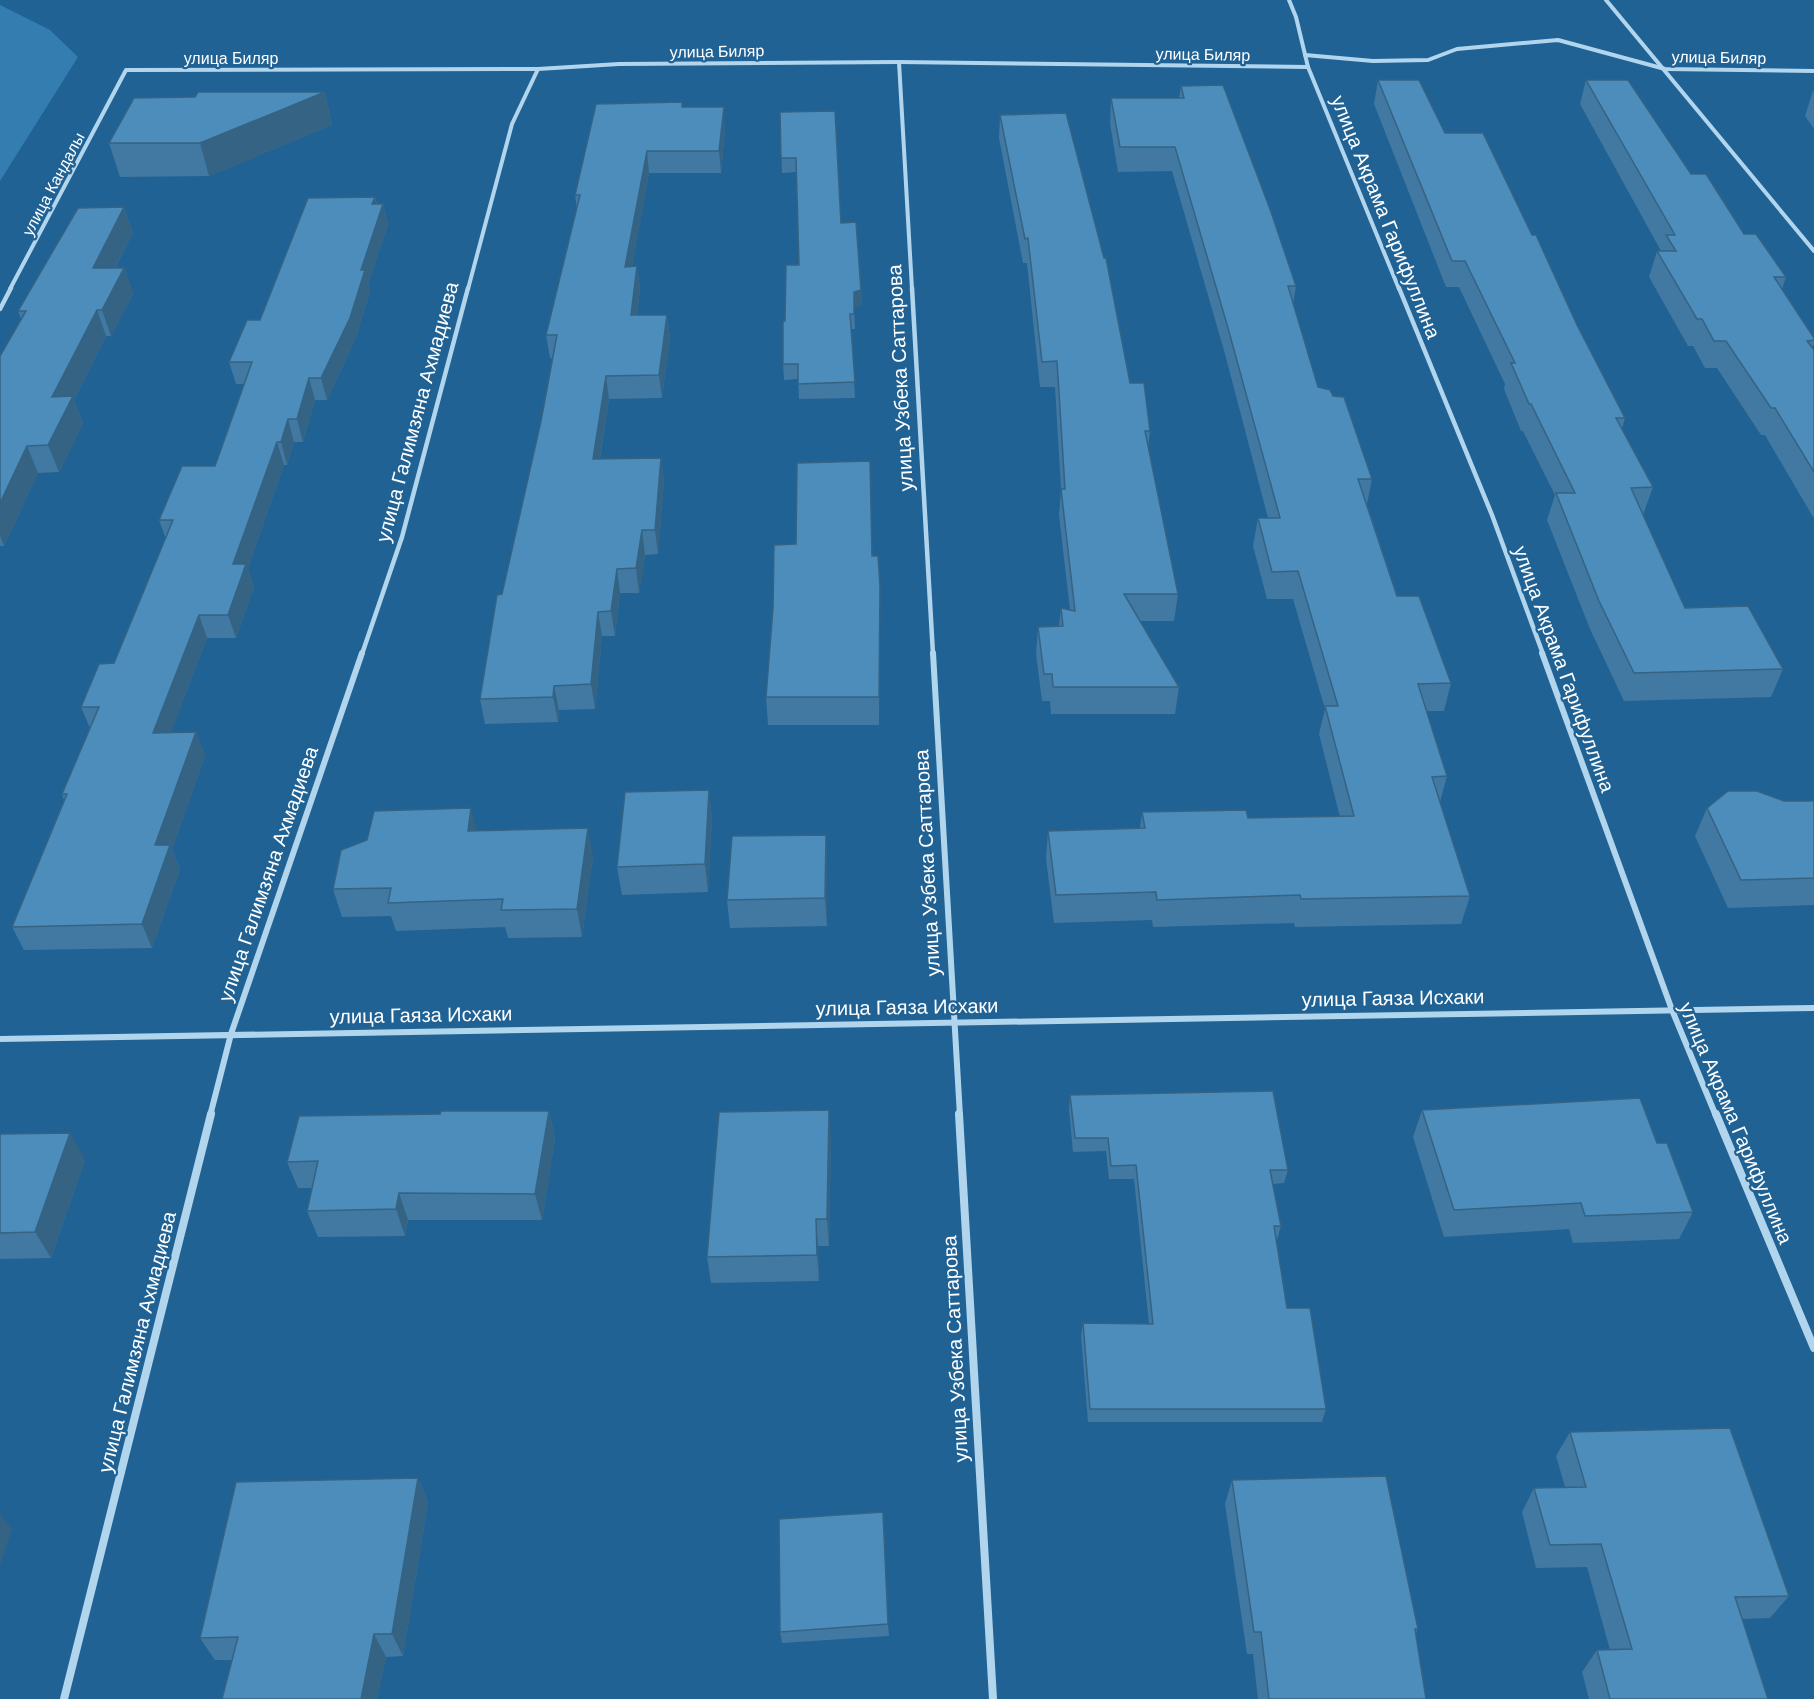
<svg xmlns="http://www.w3.org/2000/svg" width="1814" height="1699" font-family="'DM Sans',sans-serif">
	<rect width="100%" height="100%" fill="#206294"/>
	<polygon fill="#347db1" points="0,5 50,30 78,57 0,181"/>
	<g fill="none" stroke-linecap="round" stroke-linejoin="round">
		<g stroke="#b2d5ee" stroke-width="4">
			<polyline points="1289,0 1296,17 1308,67 1399,289"/>
			<polyline points="1606,0 1814,251"/>
			<polyline points="1305,55 1373,61 1428,60 1457,49 1558,40 1665,69 1814,71"/>
			<polyline points="899,62 912,289"/>
			<polyline points="10,289 126,70 538,69 619,64 899,62 1308,67"/>
			<polyline points="468,289 512,124 538,69"/>
		</g>
		<g stroke="#b2d5ee" stroke-width="4.5">
			<polyline points="912,288 933,654"/>
			<polyline points="1399,288 1492,515 1543,654"/>
			<polyline points="0,309 11,288"/>
			<polyline points="362,654 402,537 468,288"/>
		</g>
		<g stroke="#b2d5ee" stroke-width="6">
			<polyline points="933,653 960,1116"/>
			<polyline points="1542,653 1672,1010 1716,1116"/>
			<polyline points="0,1039 1814,1008"/>
			<polyline points="210,1116 231,1034 362,653"/>
		</g>
		<g stroke="#b2d5ee" stroke-width="8">
			<polyline points="959,1114 993,1699"/>
			<polyline points="1716,1114 1814,1348"/>
			<polyline points="64,1699 211,1114"/>
		</g>
	</g>
	<g fill="#4179a2">
		<polygon points="1378,80 1445,133 1532,235 1577,325 1625,418 1622,429 1653,487 1643,515 1685,608 1783,669 1771,697 1624,701 1590,629 1547,520 1555,495 1523,431 1521,431 1504,389 1505,384 1459,287 1446,287 1374,104"/>
		<polygon points="1586,80 1691,174 1744,234 1786,277 1782,289 1814,338 1814,344 1812,348 1814,350 1814,517 1813,517 1765,435 1761,435 1717,368 1705,368 1693,346 1688,346 1649,277 1657,251 1661,251 1580,104"/>
		<polygon points="1181,86 1296,286 1293,305 1318,387 1333,396 1372,479 1367,504 1397,596 1451,683 1444,711 1426,711 1447,776 1440,802 1470,896 1461,924 1295,927 1294,923 1153,927 1152,920 1054,923 1046,859 1048,831 1140,828 1142,812 1248,818 1340,817 1319,734 1325,709 1293,599 1267,599 1253,546 1258,518 1268,518 1225,354 1172,171 1118,172 1110,123 1111,98 1179,98"/>
		<polygon points="1813,91 1814,91 1814,129 1805,116"/>
		<polygon points="325,92 332,125 209,176 120,177 109,143 195,97"/>
		<polygon points="683,107 725,129 721,173 649,173 632,266 637,266 640,289 637,315 667,315 670,338 662,398 609,399 600,459 661,458 664,481 658,554 645,555 639,593 620,593 615,636 602,636 595,709 559,710 558,722 485,724 480,699 502,594 541,421 553,358 550,358 546,335 577,210 575,195"/>
		<polygon points="780,112 841,223 861,290 862,305 854,307 855,329 851,329 855,398 799,399 798,379 784,380 783,364 785,321 799,265 796,172 782,173"/>
		<polygon points="1000,115 1130,383 1150,431 1148,449 1178,594 1174,621 1140,621 1179,687 1175,714 1051,714 1050,701 1042,701 1036,654 1038,627 1059,626 1061,608 1070,610 1059,515 1061,489 1055,387 1040,387 1027,263 1023,263 999,138"/>
		<polygon points="375,197 377,204 383,204 388,225 368,284 370,292 355,340 327,400 315,400 303,442 294,442 287,465 284,465 248,568 254,587 236,638 207,638 171,732 196,732 205,756 172,849 180,869 152,948 24,950 12,927 64,800 62,794 90,728 81,707 114,663 166,539 159,520 215,466 244,384 236,384 229,362 260,320"/>
		<polygon points="124,207 133,233 115,268 124,268 133,294 111,336 106,336 74,400 83,423 59,472 38,473 4,546 0,546 0,356 21,319 18,311"/>
		<polygon points="872,556 880,586 879,725 768,725 766,697"/>
		<polygon points="709,790 712,818 708,892 622,895 617,867"/>
		<polygon points="1814,800 1814,905 1728,908 1695,836 1707,808 1784,801 1812,801"/>
		<polygon points="477,831 593,856 582,937 508,938 505,927 396,931 391,916 342,917 333,889"/>
		<polygon points="826,835 827,863 827,926 730,928 727,900"/>
		<polygon points="1070,1095 1288,1170 1284,1183 1273,1184 1281,1226 1277,1240 1276,1240 1287,1308 1326,1409 1322,1422 1088,1422 1081,1336 1083,1323 1149,1324 1134,1179 1109,1179 1106,1151 1073,1152 1069,1109"/>
		<polygon points="1422,1110 1657,1143 1693,1212 1679,1239 1573,1243 1569,1229 1444,1237 1413,1137"/>
		<polygon points="549,1111 555,1138 542,1220 408,1220 405,1236 318,1237 307,1211 312,1188 298,1188 287,1162"/>
		<polygon points="0,1134 85,1160 51,1258 0,1259"/>
		<polygon points="831,1137 829,1246 818,1246 819,1281 711,1283 707,1257"/>
		<polygon points="1570,1432 1789,1596 1770,1618 1742,1619 1768,1699 1589,1699 1582,1672 1597,1650 1610,1650 1587,1567 1536,1568 1522,1512 1534,1488 1565,1487 1556,1456"/>
		<polygon points="418,1478 428,1502 403,1656 386,1657 377,1699 222,1699 232,1660 215,1660 200,1638"/>
		<polygon points="1232,1480 1418,1629 1415,1634 1426,1699 1258,1699 1253,1654 1247,1654 1225,1504"/>
		<polygon points="888,1624 889,1636 782,1643 780,1632"/>
	</g>
	<g fill="#356384">
		<polygon points="325,92 332,125 209,176 200,143"/>
		<polygon points="724,107 725,129 721,173 719,151"/>
		<polygon points="647,151 649,173 628,289 625,267"/>
		<polygon points="375,197 379,215 383,204 388,225 368,284 370,292 355,340 327,400 321,378 361,270 372,204"/>
		<polygon points="124,207 133,233 101,294 93,268"/>
		<polygon points="637,266 640,289 634,338 631,315"/>
		<polygon points="124,268 133,294 111,336 102,310"/>
		<polygon points="861,290 862,305 854,308 854,292"/>
		<polygon points="97,310 106,336 74,400 83,423 59,472 48,445 52,397"/>
		<polygon points="667,315 670,338 662,398 659,375"/>
		<polygon points="606,376 609,399 596,483 593,459"/>
		<polygon points="309,378 315,400 303,442 297,419"/>
		<polygon points="288,419 294,442 287,465 281,442"/>
		<polygon points="277,442 284,465 248,568 254,587 236,638 228,615 233,564"/>
		<polygon points="27,446 38,473 4,546 0,536 0,503"/>
		<polygon points="661,458 664,481 658,554 655,530"/>
		<polygon points="642,530 645,555 639,593 636,568"/>
		<polygon points="617,569 620,593 615,636 611,611"/>
		<polygon points="880,586 880,614 879,725 879,697"/>
		<polygon points="598,612 602,636 595,709 591,684"/>
		<polygon points="199,615 207,638 162,756 153,733"/>
		<polygon points="554,686 559,710 558,722 553,697"/>
		<polygon points="196,732 205,756 172,849 180,869 152,948 142,924 155,845"/>
		<polygon points="709,790 712,818 708,892 705,864"/>
		<polygon points="471,808 478,836 468,831"/>
		<polygon points="588,828 593,856 582,937 577,909"/>
		<polygon points="826,835 827,863 827,926 825,898"/>
		<polygon points="829,1110 831,1137 829,1246 827,1219"/>
		<polygon points="549,1111 555,1138 542,1220 535,1194"/>
		<polygon points="70,1133 85,1160 51,1258 35,1232"/>
		<polygon points="399,1193 408,1220 405,1236 396,1209"/>
		<polygon points="816,1219 818,1246 819,1281 817,1255"/>
		<polygon points="418,1478 428,1502 403,1656 392,1634"/>
		<polygon points="0,1514 12,1529 0,1566"/>
		<polygon points="374,1634 386,1657 377,1699 361,1699"/>
	</g>
	<g fill="#4c8dbc" stroke="#356384" stroke-width="1.5">
		<polygon points="1378,80 1419,80 1445,133 1483,133 1532,235 1536,235 1577,325 1625,418 1616,418 1653,487 1631,488 1685,608 1748,606 1783,669 1634,673 1599,601 1556,493 1575,493 1531,404 1529,404 1511,363 1515,363 1465,261 1452,261"/>
		<polygon points="1586,80 1628,80 1691,174 1706,174 1744,234 1756,234 1786,277 1774,277 1814,338 1814,340 1807,341 1814,350 1814,472 1775,408 1771,408 1726,341 1714,341 1702,319 1697,319 1657,251 1676,251 1666,235 1675,235"/>
		<polygon points="1223,85 1270,209 1296,286 1288,286 1318,387 1330,390 1333,396 1344,397 1372,479 1358,479 1397,596 1419,596 1451,683 1418,684 1447,776 1432,777 1470,896 1301,899 1300,895 1157,900 1156,892 1056,895 1048,831 1145,828 1142,812 1246,810 1248,818 1354,816 1325,706 1338,706 1298,571 1272,572 1258,518 1280,518 1228,328 1175,147 1120,147 1111,98 1184,98 1181,86"/>
		<polygon points="198,92 325,92 200,143 109,143 134,98 195,97"/>
		<polygon points="682,102 682,107 724,107 719,151 647,151 625,267 637,266 631,315 667,315 659,375 606,376 593,459 661,458 655,530 642,530 636,568 617,569 611,611 598,612 591,684 554,686 553,697 480,699 497,595 502,594 541,421 557,335 546,335 580,195 575,195 596,104"/>
		<polygon points="835,111 841,223 856,222 861,290 854,292 854,314 850,314 855,382 798,384 798,364 783,364 783,321 785,321 786,265 799,265 796,158 781,158 780,112"/>
		<polygon points="1066,113 1104,258 1106,258 1130,383 1144,383 1150,431 1145,431 1178,594 1124,594 1179,687 1053,687 1052,674 1044,674 1038,627 1063,626 1061,608 1075,611 1061,489 1065,489 1057,361 1042,362 1028,238 1025,239 1000,115"/>
		<polygon points="375,197 372,204 383,204 361,270 365,270 350,318 321,378 309,378 297,419 288,419 281,442 277,442 233,564 246,564 228,615 199,615 153,733 196,732 155,845 170,845 142,924 12,927 67,794 62,794 99,707 81,707 99,664 114,663 173,520 159,520 182,466 215,466 252,362 229,362 247,320 260,320 308,198"/>
		<polygon points="124,207 93,268 124,268 102,310 97,310 52,397 73,396 48,445 27,446 0,503 0,356 26,311 18,311 78,208"/>
		<polygon points="870,461 872,556 878,556 880,586 879,697 766,697 773,608 774,545 796,544 797,463"/>
		<polygon points="709,790 705,864 617,867 625,792"/>
		<polygon points="1728,791 1757,791 1784,801 1812,801 1814,800 1814,878 1741,880 1707,808"/>
		<polygon points="471,808 468,831 588,828 577,909 501,910 503,899 388,903 391,888 333,889 341,850 367,840 374,811"/>
		<polygon points="826,835 825,898 727,900 732,836"/>
		<polygon points="1273,1091 1288,1170 1270,1170 1281,1226 1274,1226 1287,1308 1310,1308 1326,1409 1090,1409 1083,1323 1153,1324 1136,1165 1111,1166 1108,1138 1075,1138 1070,1095"/>
		<polygon points="1640,1098 1657,1143 1667,1143 1693,1212 1585,1216 1581,1203 1454,1210 1422,1110"/>
		<polygon points="829,1110 827,1219 816,1219 817,1255 707,1257 719,1112"/>
		<polygon points="441,1111 549,1111 535,1194 399,1193 396,1209 307,1211 318,1161 287,1162 299,1116 440,1114"/>
		<polygon points="70,1133 35,1232 0,1233 0,1134"/>
		<polygon points="1730,1428 1789,1596 1735,1597 1768,1699 1610,1699 1597,1650 1632,1649 1601,1544 1550,1545 1534,1488 1586,1487 1570,1432"/>
		<polygon points="1386,1476 1418,1629 1415,1629 1426,1699 1269,1699 1261,1632 1254,1632 1232,1480"/>
		<polygon points="418,1478 392,1634 374,1634 361,1699 222,1699 238,1637 200,1638 236,1482"/>
		<polygon points="883,1512 888,1624 780,1632 779,1519"/>
	</g>
	<g text-anchor="middle" stroke-width="4.5" stroke-linejoin="round" paint-order="stroke">
		<g font-size="16" fill="#fff" stroke="#206294">
			<text transform="translate(717 51) rotate(-1)" y="6">улица Биляр</text>
			<text transform="translate(1203 54) rotate(1)" y="6">улица Биляр</text>
			<text transform="translate(1719 57) rotate(1)" y="6">улица Биляр</text>
			<text x="231" y="64">улица Биляр</text>
			<text transform="translate(53 184) rotate(-62)" y="6">улица Кандалы</text>
		</g>
		<g font-size="20" fill="#fff" stroke="#206294">
			<text transform="translate(1386 217) rotate(68)" y="7">улица Акрама Гарифуллина</text>
			<text transform="translate(900 378) rotate(-93)" y="7">улица Узбека Саттарова</text>
			<text transform="translate(417 412) rotate(-75)" y="7">улица Галимзяна Ахмадиева</text>
			<text transform="translate(1564 669) rotate(70)" y="7">улица Акрама Гарифуллина</text>
			<text transform="translate(927 863) rotate(-93)" y="7">улица Узбека Саттарова</text>
			<text transform="translate(268 874) rotate(-71)" y="7">улица Галимзяна Ахмадиева</text>
			<text transform="translate(1393 998) rotate(-1)" y="7">улица Гаяза Исхаки</text>
			<text transform="translate(907 1007) rotate(-1)" y="7">улица Гаяза Исхаки</text>
			<text transform="translate(421 1015) rotate(-1)" y="7">улица Гаяза Исхаки</text>
			<text transform="translate(1736 1123) rotate(67)" y="7">улица Акрама Гарифуллина</text>
			<text transform="translate(137 1342) rotate(-76)" y="7">улица Галимзяна Ахмадиева</text>
			<text transform="translate(955 1349) rotate(-93)" y="7">улица Узбека Саттарова</text>
		</g>
	</g>
</svg>
